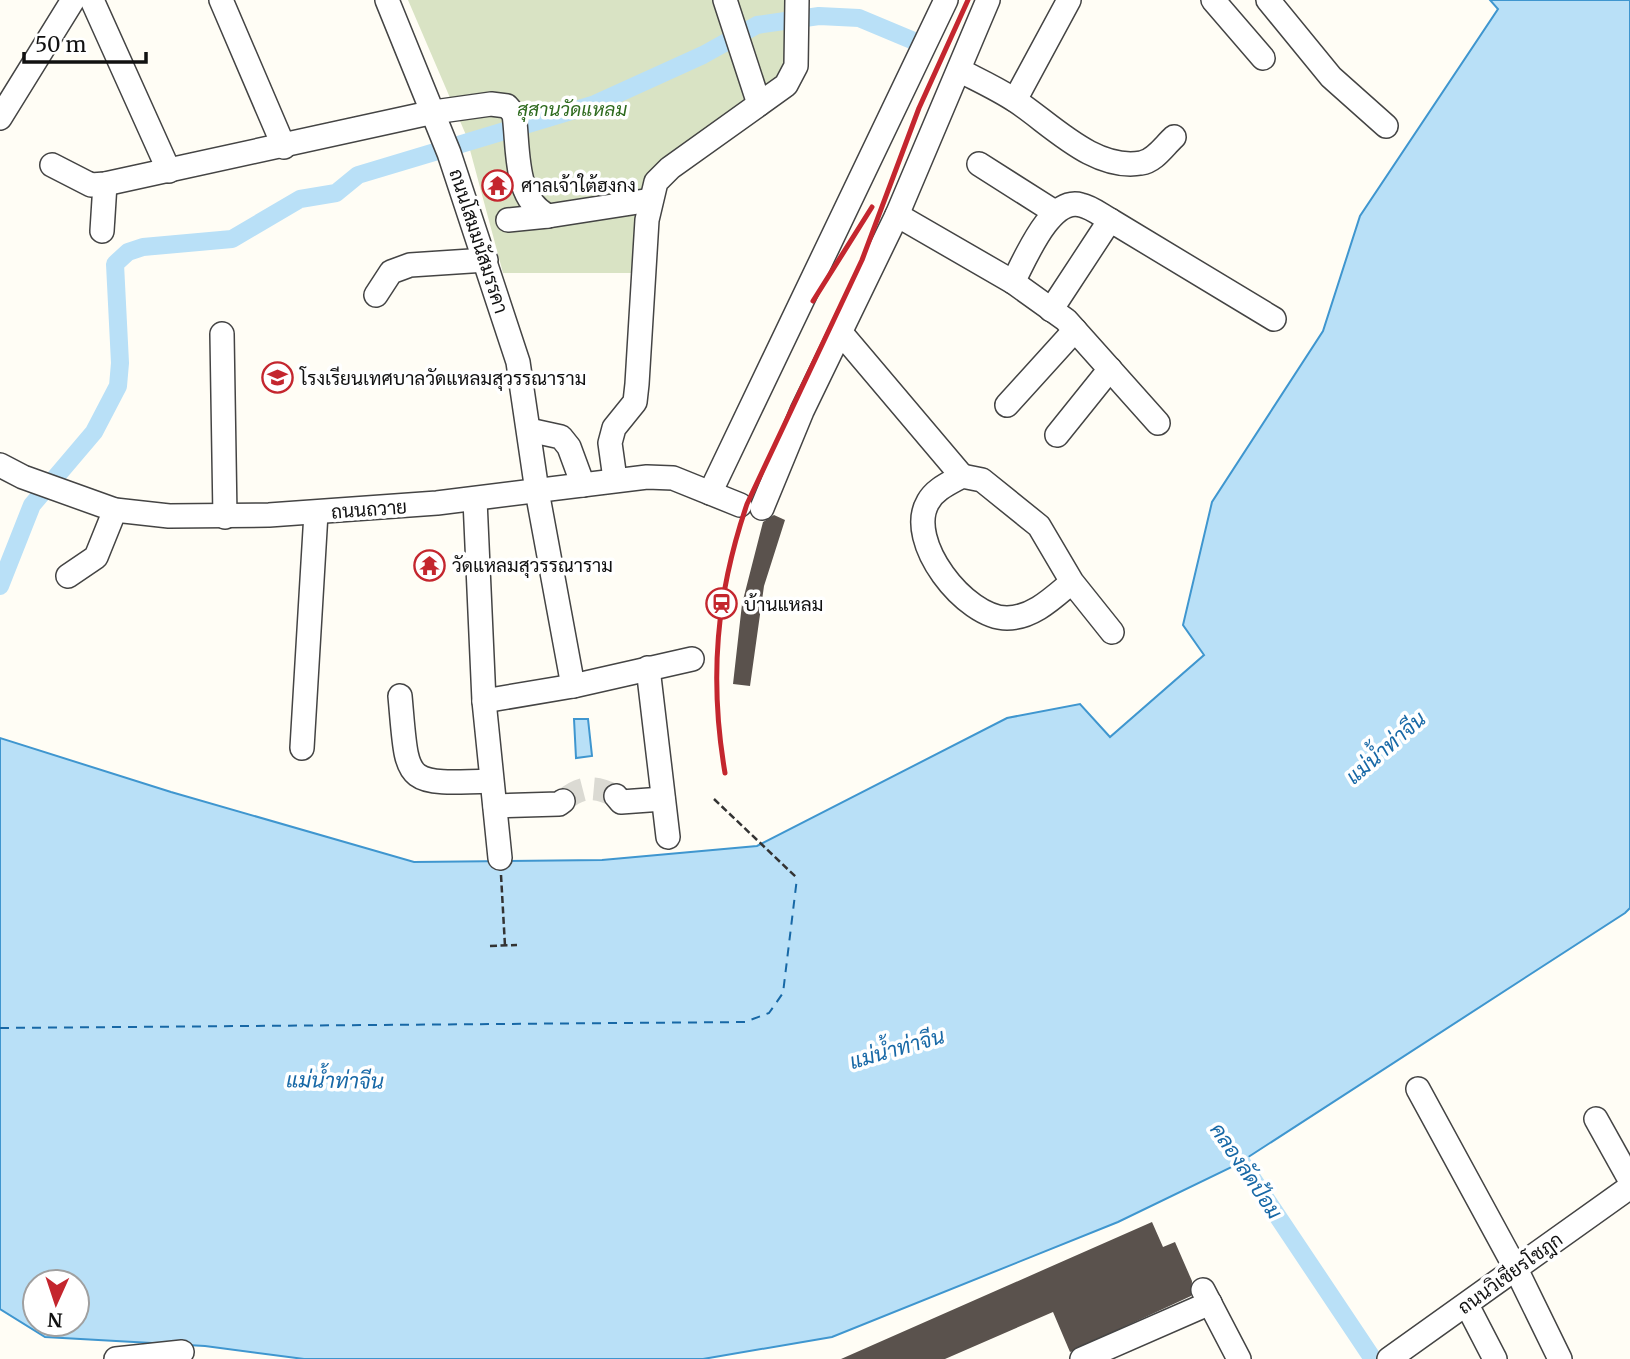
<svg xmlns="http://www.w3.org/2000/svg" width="1630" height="1359" font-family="Merriweather,Sarabun,serif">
	<rect width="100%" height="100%" fill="#fffdf5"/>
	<polygon fill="#d9e3c4" points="408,0 806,0 790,90 649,187 637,273 503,273 466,135"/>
	<g fill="#b9e0f7" stroke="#3f96cf" stroke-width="2" fill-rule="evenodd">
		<path d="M1490,0H1630V908L1625,913L1236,1165L1118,1222L832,1337L703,1359H304L205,1346L45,1337L0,1309V738L171,792L414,862L602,860L757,846L1007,718L1080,704L1110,737L1204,655L1183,625L1212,502L1323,331L1360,216L1498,9ZM35,1282H77V1324H35Z"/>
		<polygon points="574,719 588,719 592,756 576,758"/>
	</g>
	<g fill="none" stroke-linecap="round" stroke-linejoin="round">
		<g stroke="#b9e0f7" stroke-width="18">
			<polyline points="0,586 32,505 94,432 118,386 120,363 115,264 128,252 143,247 232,239 300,199 336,193 358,175 595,104 703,55 757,25 819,16 859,18 914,41"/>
			<polyline points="1228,1142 1373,1359"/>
		</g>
		<polyline stroke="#1768a6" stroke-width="2" stroke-dasharray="9 7" stroke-linecap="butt" points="0,1028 745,1022 769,1013 783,993 797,878"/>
	</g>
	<g fill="#5a524d">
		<polygon points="774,515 785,520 764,586 750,686 733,684 742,604 753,561 763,522"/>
		<polygon points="1152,1222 1163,1247 1175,1242 1192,1281 1191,1296 1070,1352 1053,1312 945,1359 841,1359"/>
	</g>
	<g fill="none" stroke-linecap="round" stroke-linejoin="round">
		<path stroke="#dbdad3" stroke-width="23" stroke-dasharray="23 11" stroke-linecap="butt" d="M563,801C582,785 595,786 616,796"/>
		<defs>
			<g id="minor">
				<polyline points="92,0 169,171"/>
				<polyline points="221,0 284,147"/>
				<polyline points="387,0 449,153 518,362 537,491 573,686"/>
				<polyline points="725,0 759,104"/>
				<polyline points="1213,0 1263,58"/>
				<polyline points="1268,0 1331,77 1386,126"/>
				<path d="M959,70C978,80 998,89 1016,101C1051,124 1094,171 1141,163C1155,161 1164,146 1174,137"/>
				<polyline points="1015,100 1069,0"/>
				<polyline points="0,118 73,0"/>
				<polyline points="979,164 1053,211"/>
				<path d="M52,165L91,185L105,184L434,112L491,104L507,106L514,114C519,148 513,198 548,216L651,200"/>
				<polyline points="897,215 1013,282 1066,320 1158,423"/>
				<polyline points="508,220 548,216"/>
				<polyline points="102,231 105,184"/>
				<path d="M1013,282C1025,260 1050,196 1081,205C1091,207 1101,215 1110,220"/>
				<polyline points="376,295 391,272 410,265 486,260"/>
				<polyline points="1051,310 1110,220 1274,319"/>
				<polyline points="841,333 962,476"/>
				<polyline points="222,334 225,517"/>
				<polyline points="1007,405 1075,330"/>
				<polyline points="529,430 561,437 569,447 583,485"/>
				<polyline points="1057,435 1110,369"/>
				<polyline points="0,465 23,477 115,510 169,516 269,515 437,503 647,477 673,478 740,505"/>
				<polyline points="615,479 610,443 614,428 635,402 637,384 647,220 656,182 670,168 786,85 796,66 797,0"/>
				<polyline points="710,493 946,0"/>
				<polyline points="475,500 484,701"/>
				<polyline points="762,508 802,411 897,215 988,0"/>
				<polyline points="68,576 96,557 115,510"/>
				<path d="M1072,582C1054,597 1033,618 1007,618C965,618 905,541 928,502C935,489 950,483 962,476L982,480L1039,526L1072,582L1112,632"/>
				<polyline points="648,668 668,837"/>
				<path d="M400,696C408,783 401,785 491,781"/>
				<polyline points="302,748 316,513"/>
				<polyline points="616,796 621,802 663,799"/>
				<polyline points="495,806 559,804 563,801"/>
				<polyline points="500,858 484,701 573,686 692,659"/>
				<polyline points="1418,1089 1516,1269 1560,1359"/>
				<polyline points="1596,1119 1630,1180"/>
				<polyline points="1203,1290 1239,1359"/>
				<polyline points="1467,1305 1495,1359"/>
				<polyline points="116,1359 182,1352"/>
				<polyline points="1082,1359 1210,1303"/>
				<polyline points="1389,1359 1630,1187"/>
			</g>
		</defs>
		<use href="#minor" stroke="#444" stroke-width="26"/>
		<g stroke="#333" stroke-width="2.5" stroke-dasharray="7 3.5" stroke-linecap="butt">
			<polyline points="714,799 797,878"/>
			<polyline points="501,875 505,946"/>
			<polyline points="490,946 517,945"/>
		</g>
		<use href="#minor" stroke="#fff" stroke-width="23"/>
		<g stroke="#c4262e" stroke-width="5">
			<polyline points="813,301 872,207"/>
			<path d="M725,773C709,679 716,595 747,504L862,260L919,108L968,0"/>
		</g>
	</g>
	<defs>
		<symbol id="temple-ring" viewBox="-11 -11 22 22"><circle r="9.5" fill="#fff" stroke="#c4262e" stroke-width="1.5"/><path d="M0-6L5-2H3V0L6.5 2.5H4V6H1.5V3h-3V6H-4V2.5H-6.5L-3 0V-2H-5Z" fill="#c4262e"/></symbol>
		<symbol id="school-ring" viewBox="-11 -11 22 22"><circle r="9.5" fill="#fff" stroke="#c4262e" stroke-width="1.5"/><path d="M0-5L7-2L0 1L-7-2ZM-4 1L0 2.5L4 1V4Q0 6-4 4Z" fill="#c4262e"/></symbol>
		<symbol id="station-ring" viewBox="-11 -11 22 22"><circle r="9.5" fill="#fff" stroke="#c4262e" stroke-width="1.5"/><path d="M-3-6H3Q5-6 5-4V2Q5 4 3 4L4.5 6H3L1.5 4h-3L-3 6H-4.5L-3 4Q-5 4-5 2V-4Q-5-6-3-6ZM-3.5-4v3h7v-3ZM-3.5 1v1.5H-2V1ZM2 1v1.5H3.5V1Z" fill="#c4262e"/></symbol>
	</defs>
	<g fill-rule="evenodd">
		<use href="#temple-ring" x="480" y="168" width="35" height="35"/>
		<use href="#school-ring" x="260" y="360" width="35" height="35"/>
		<use href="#temple-ring" x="412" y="548" width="35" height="35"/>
		<use href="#station-ring" x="704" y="586" width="35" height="35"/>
	</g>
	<g text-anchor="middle" stroke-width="7" stroke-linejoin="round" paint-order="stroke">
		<g font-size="19" font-style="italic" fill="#2f6b1f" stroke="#fff">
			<text x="572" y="116">สุสานวัดแหลม</text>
		</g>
		<g font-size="19" fill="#111" stroke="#fff" text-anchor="start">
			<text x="521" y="192">ศาลเจ้าใต้ฮงกง</text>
			<text x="300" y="385">โรงเรียนเทศบาลวัดแหลมสุวรรณาราม</text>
			<text x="452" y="572">วัดแหลมสุวรรณาราม</text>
			<text x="744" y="611">บ้านแหลม</text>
		</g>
		<g font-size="19" fill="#111" stroke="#fff">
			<text transform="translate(479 241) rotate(72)" y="7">ถนนโสมมนัสมรรคา</text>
			<text transform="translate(369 509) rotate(-4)" y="7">ถนนถวาย</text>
			<text transform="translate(1510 1273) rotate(-36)" y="7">ถนนวิเชียรโชฎก</text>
		</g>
		<g font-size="21" font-style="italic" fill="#1768a6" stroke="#fff">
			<text transform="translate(1386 748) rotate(-41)" y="7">แม่น้ำท่าจีน</text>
			<text transform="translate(897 1049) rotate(-16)" y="7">แม่น้ำท่าจีน</text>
			<text transform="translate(335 1081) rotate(1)" y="7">แม่น้ำท่าจีน</text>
			<text transform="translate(1246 1171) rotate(56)" y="7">คลองลัดป้อม</text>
		</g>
	</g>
	<g transform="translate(56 1303) rotate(183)"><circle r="33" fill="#ffffff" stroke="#a0a0a0" stroke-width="2"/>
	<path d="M0-5L12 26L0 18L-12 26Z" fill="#c4262e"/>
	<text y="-10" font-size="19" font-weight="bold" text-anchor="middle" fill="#111111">N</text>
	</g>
	<path d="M24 52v10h122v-10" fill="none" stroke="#111111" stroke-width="3.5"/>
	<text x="35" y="52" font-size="21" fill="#111111" stroke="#ffffff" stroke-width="5" paint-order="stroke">50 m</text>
</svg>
